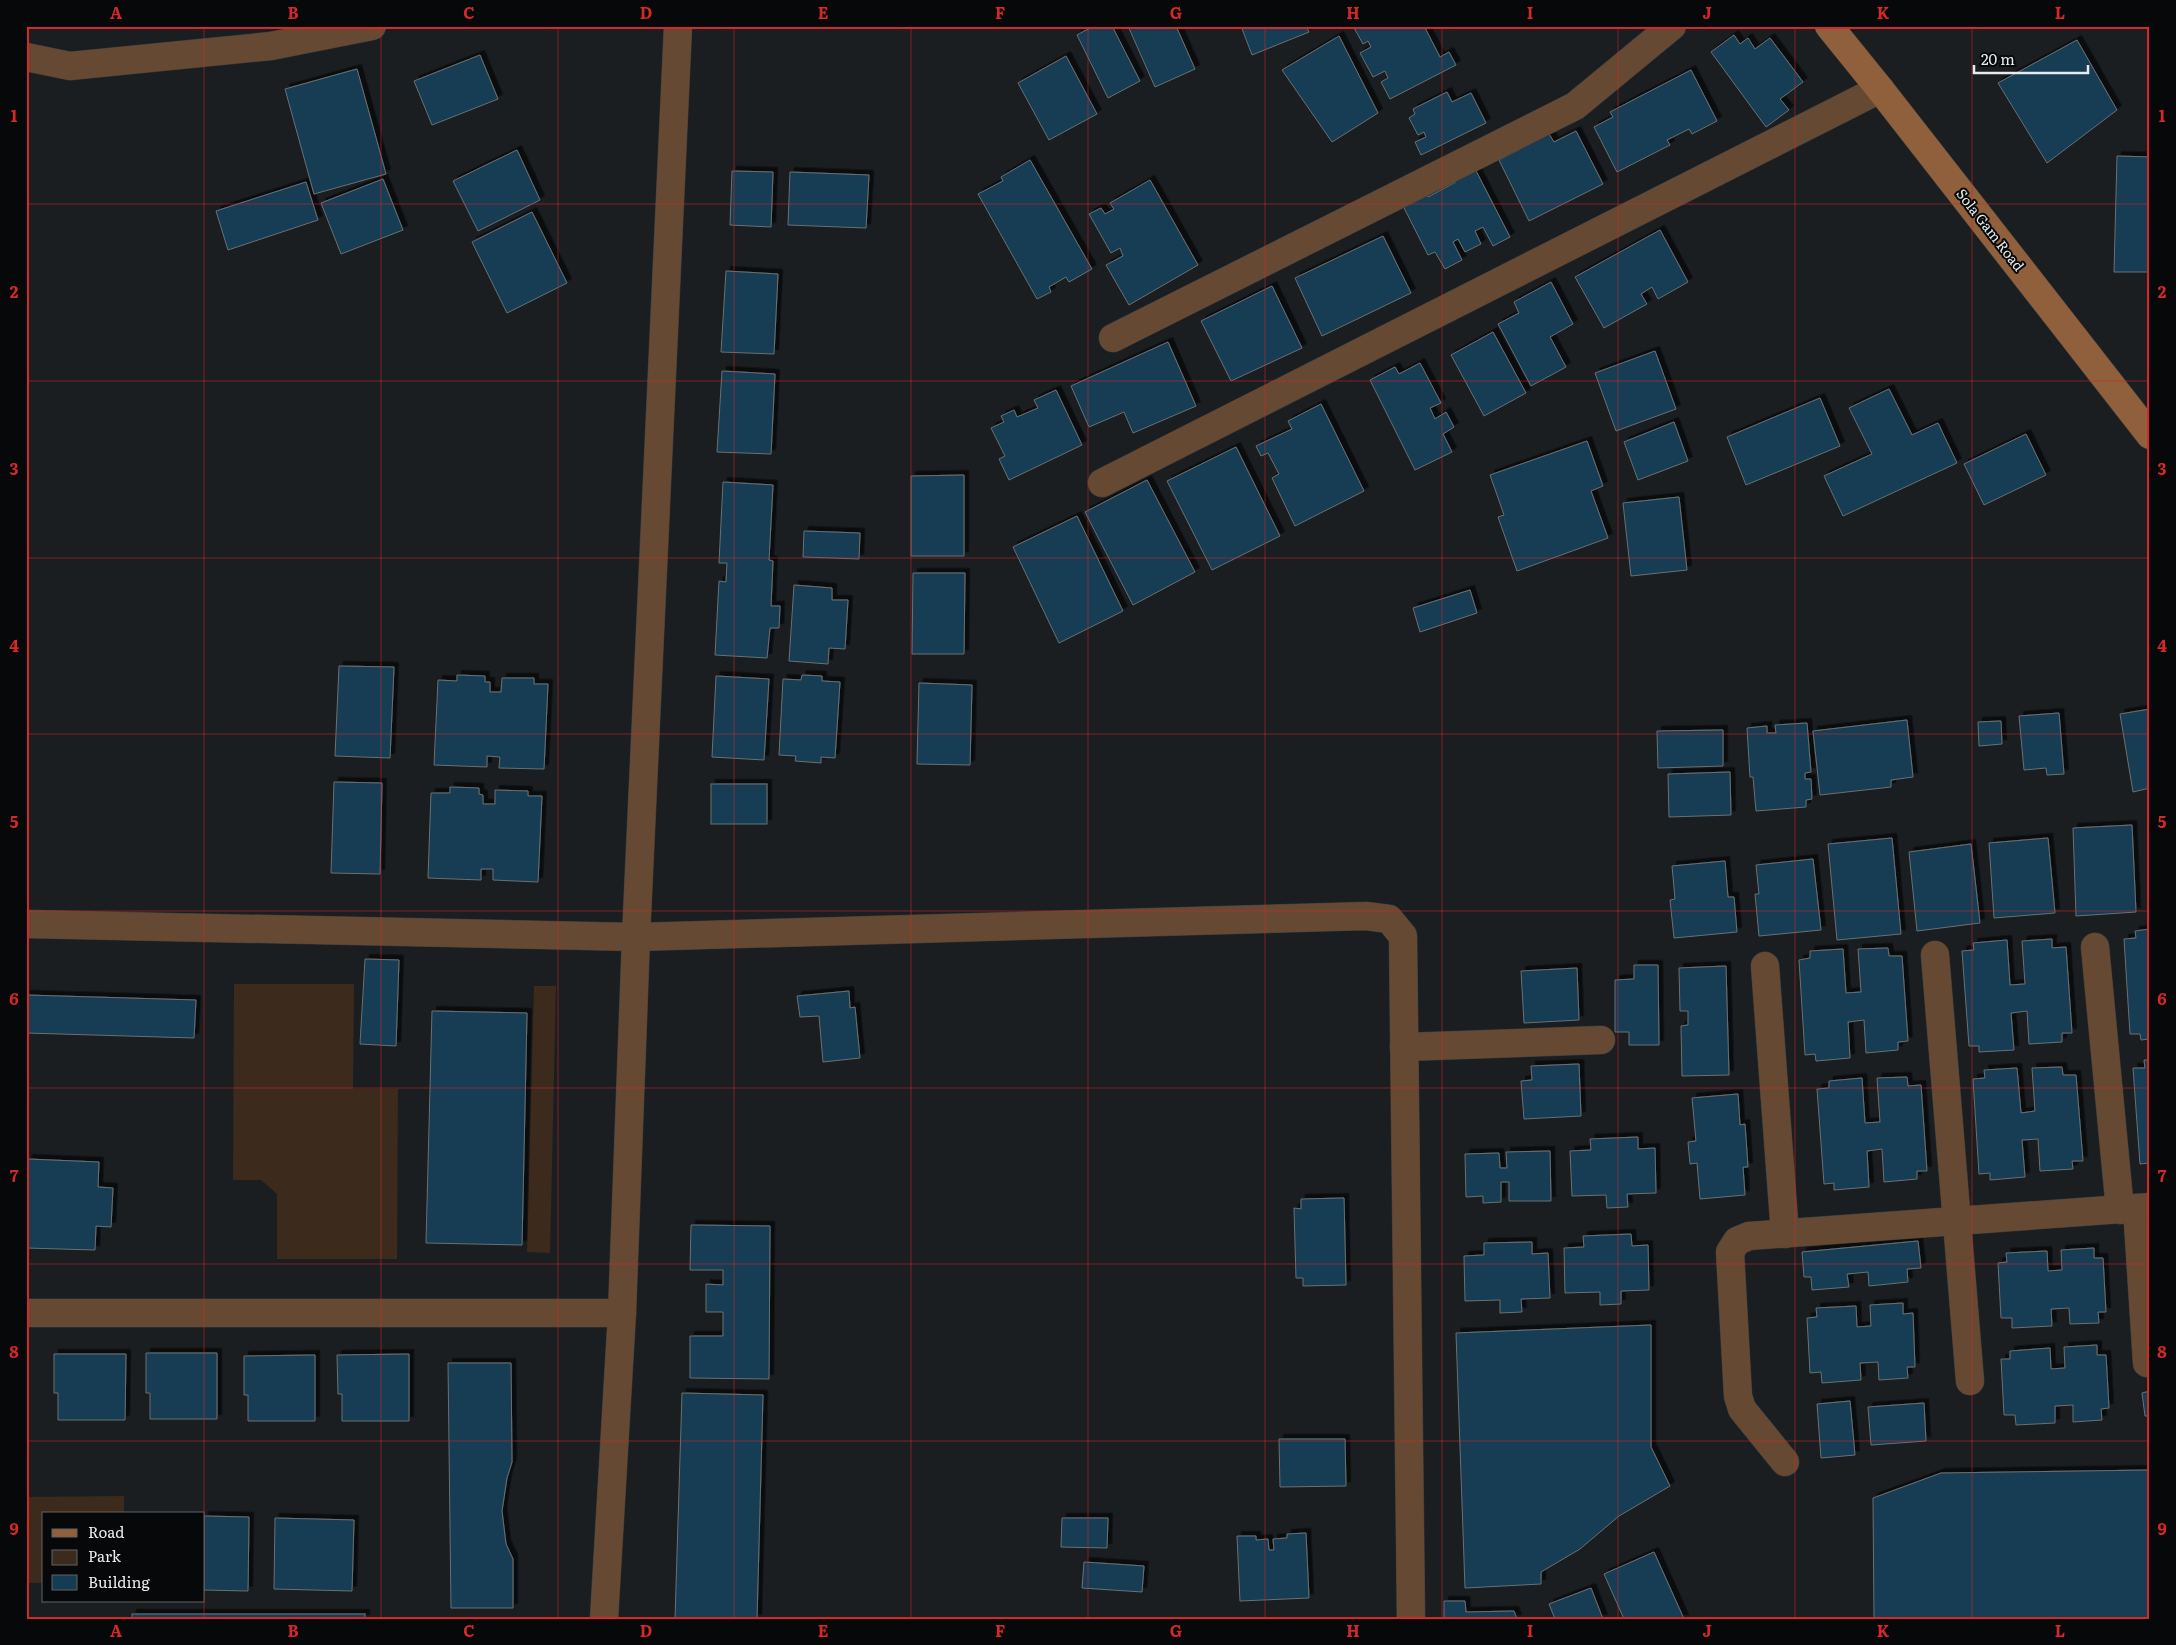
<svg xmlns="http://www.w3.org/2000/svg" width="2176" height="1645" font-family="Literata,serif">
	<defs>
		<filter id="shadow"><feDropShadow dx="4.5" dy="-4.5" stdDeviation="0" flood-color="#0009"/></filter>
	</defs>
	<rect width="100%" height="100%" fill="#1a1e21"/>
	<g fill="#3c2a1d">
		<polygon points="234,984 354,984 353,1089 398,1089 397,1259 277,1259 277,1194 261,1180 233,1180"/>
		<polygon points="534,986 556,986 550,1253 527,1252"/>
		<polygon points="124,1496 124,1514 44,1514 44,1583 26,1583 26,1497"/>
	</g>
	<g fill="#143c52" stroke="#6b7073" filter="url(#shadow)">
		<polygon points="1094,26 1112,26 1140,81 1108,98 1077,35"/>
		<polygon points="1128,26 1176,26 1195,69 1155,87"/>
		<polygon points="1241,26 1306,26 1309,32 1252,55"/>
		<polygon points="1353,26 1424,26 1440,57 1449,52 1456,65 1390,99 1381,82 1388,78 1385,71 1373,77 1360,53 1371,47 1368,41 1363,44"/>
		<polygon points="1734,35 1740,44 1748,38 1755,49 1770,38 1803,82 1780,99 1789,110 1766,127 1711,52"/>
		<polygon points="1339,36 1378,113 1332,142 1282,70"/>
		<polygon points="2077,40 2117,110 2047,163 1998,83"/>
		<polygon points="480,55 498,99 432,125 414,81"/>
		<polygon points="1066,56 1097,114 1049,140 1018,83"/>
		<polygon points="357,69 386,174 314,194 285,89"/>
		<polygon points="1691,70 1717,121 1692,134 1689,129 1667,140 1670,145 1617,172 1594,127 1613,117 1610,112"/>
		<polygon points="1447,92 1452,102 1471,93 1486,123 1421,155 1415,142 1426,137 1424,132 1418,135 1409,118 1415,114 1413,109"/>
		<polygon points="1576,131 1603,184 1529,221 1499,160 1549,134 1554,142"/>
		<polygon points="517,150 540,200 478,231 453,181"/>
		<polygon points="2117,156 2150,157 2150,272 2114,272"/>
		<polygon points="1030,160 1092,269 1069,282 1066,277 1049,287 1051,292 1037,299 978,194 1003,181 1001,177"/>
		<polygon points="1473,165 1510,237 1493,246 1483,227 1475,231 1481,244 1465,252 1458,239 1453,242 1462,260 1445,269 1435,252 1428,255 1401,202 1424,190 1428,197 1456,182 1452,175"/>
		<polygon points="732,171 773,172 771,227 730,225"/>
		<polygon points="790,172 869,175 866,228 788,225"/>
		<polygon points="383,179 403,230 341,254 321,203"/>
		<polygon points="1150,180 1198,265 1129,305 1106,265 1123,256 1120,248 1111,253 1089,214 1101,208 1105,214 1114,209 1110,203"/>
		<polygon points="306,182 318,220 228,250 216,211"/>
		<polygon points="532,212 567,283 507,313 472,242"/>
		<polygon points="1660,230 1688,282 1658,299 1652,287 1641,294 1647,304 1604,328 1575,277"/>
		<polygon points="1383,236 1411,293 1322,336 1295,278"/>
		<polygon points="726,271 778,274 774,354 721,352"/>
		<polygon points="1551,282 1573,324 1550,337 1566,367 1531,386 1498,324 1519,313 1514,302"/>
		<polygon points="1272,286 1302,348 1231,381 1201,321"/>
		<polygon points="1493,332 1526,393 1484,416 1451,355"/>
		<polygon points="1168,342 1196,406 1133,433 1124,412 1089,427 1071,386"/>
		<polygon points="1655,351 1676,409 1616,431 1595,373"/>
		<polygon points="1420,363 1441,403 1430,408 1435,419 1446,412 1454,427 1443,434 1452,452 1415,470 1370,380 1395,367 1399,374"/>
		<polygon points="722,371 775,374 771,454 717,452"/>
		<polygon points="1889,389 1912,435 1938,423 1957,463 1843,516 1824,476 1872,454 1849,408"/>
		<polygon points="1056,390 1082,445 1009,480 999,459 1005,456 991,428 1004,422 1001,416 1014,410 1017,417 1038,408 1034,400"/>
		<polygon points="1820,398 1840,446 1746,485 1727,437"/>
		<polygon points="1321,404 1364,491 1295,526 1272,478 1279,474 1268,453 1261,456 1256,446 1292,429 1288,421"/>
		<polygon points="1674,422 1688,461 1638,480 1624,442"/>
		<polygon points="2026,434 2046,475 1984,505 1964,464"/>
		<polygon points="1587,441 1603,486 1591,491 1608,538 1517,571 1498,517 1504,515 1490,475"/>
		<polygon points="1236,447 1280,536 1212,570 1167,481"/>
		<polygon points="964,475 964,556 911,556 911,476"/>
		<polygon points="1147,480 1195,572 1133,605 1085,512"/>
		<polygon points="723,482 773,485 769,560 773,561 771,606 780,606 779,628 770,628 767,658 715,655 719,581 726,582 727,563 719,563"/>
		<polygon points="1679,497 1687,570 1631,576 1623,503"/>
		<polygon points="1077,516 1123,611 1059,643 1013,547"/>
		<polygon points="804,531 860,533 859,559 803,557"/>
		<polygon points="913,573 965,573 964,654 912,654"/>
		<polygon points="794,585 832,588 832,600 848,600 845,649 829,648 828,664 789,661"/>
		<polygon points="1470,590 1477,613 1420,632 1413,608"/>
		<polygon points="339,666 394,667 390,758 335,756"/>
		<polygon points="457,675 485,676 485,682 490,682 490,692 501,692 502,678 534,678 534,684 548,684 544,769 499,768 500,757 487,756 487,767 434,765 438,680 457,681"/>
		<polygon points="802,675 822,676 822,681 840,682 835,758 821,757 821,763 795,761 796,756 779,755 783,679 801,680"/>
		<polygon points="716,676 769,679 764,760 712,757"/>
		<polygon points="919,683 972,685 970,765 917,764"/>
		<polygon points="2150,709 2150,788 2133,792 2120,714"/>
		<polygon points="2059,713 2064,774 2047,775 2046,768 2024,770 2019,716"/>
		<polygon points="1907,720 1913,777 1891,780 1891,787 1820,795 1813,731"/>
		<polygon points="2001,721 2002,744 1979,746 1978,722"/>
		<polygon points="1807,723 1811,772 1805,773 1805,779 1811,779 1812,799 1806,800 1806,807 1756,811 1753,777 1750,777 1747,728 1767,726 1767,733 1776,733 1775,725"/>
		<polygon points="1723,730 1723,766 1658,768 1657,731"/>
		<polygon points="1730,772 1731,815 1669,817 1668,774"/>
		<polygon points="334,782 382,783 380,874 331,873"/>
		<rect x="711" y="784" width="56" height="40"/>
		<polygon points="450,787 479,788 479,794 483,795 483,804 495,804 495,790 528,791 528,796 542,796 538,882 493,880 493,869 481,869 481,880 428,878 431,793 450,793"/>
		<polygon points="2132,825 2136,912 2076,916 2073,828"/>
		<polygon points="1892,838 1901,934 1837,940 1828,844"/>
		<polygon points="2048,838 2055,913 1994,918 1989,843"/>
		<polygon points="1971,844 1980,923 1917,931 1909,852"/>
		<polygon points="1813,859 1821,930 1759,936 1755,894 1759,894 1756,865"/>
		<polygon points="1725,861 1728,897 1734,897 1737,932 1674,938 1670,900 1675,899 1672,866"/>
		<polygon points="2150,929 2150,1039 2141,1040 2140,1034 2130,1034 2124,939 2136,938 2135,931"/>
		<polygon points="2052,939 2052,948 2066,947 2072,1033 2062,1033 2062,1042 2029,1044 2027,1011 2011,1013 2014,1050 1979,1052 1979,1046 1969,1046 1962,951 1974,950 1973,943 2007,940 2010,985 2025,984 2022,941"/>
		<polygon points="1888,948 1889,956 1902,956 1908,1041 1898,1042 1898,1050 1866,1053 1864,1020 1848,1022 1850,1058 1816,1061 1815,1054 1805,1055 1799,960 1810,958 1810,951 1843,949 1846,993 1861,992 1858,949"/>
		<polygon points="365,959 399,960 396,1046 360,1044"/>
		<polygon points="1634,965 1658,965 1659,1045 1629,1045 1629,1032 1615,1032 1615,980 1634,979"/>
		<polygon points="1726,966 1729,1075 1682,1076 1681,1026 1688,1025 1688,1011 1680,1011 1679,968"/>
		<polygon points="1577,968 1579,1020 1524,1023 1521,971"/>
		<polygon points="849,991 850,1008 855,1007 860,1058 823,1062 819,1016 800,1017 797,996"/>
		<polygon points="26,995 196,1000 194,1038 26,1033"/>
		<polygon points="432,1011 527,1013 522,1245 426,1243"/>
		<polygon points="2144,1060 2150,1060 2150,1163 2140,1164 2133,1068 2145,1068"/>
		<polygon points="1579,1064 1581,1116 1524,1119 1521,1081 1532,1080 1531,1066"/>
		<polygon points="2062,1067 2063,1075 2076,1075 2083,1161 2072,1161 2073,1169 2040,1171 2038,1139 2022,1140 2025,1177 1990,1180 1990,1173 1979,1174 1973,1079 1985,1078 1984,1070 2017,1068 2021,1113 2035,1111 2032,1068"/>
		<polygon points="1907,1077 1908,1086 1921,1085 1927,1171 1917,1171 1917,1179 1884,1182 1882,1149 1867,1151 1869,1187 1834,1190 1834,1183 1824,1184 1817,1089 1829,1088 1829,1081 1862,1078 1865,1123 1880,1122 1877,1078"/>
		<polygon points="1738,1094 1740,1125 1745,1124 1748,1167 1743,1167 1745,1195 1700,1199 1697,1163 1690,1164 1688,1142 1696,1141 1692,1098"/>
		<polygon points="1638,1137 1638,1149 1655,1148 1656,1193 1627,1194 1628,1207 1607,1208 1606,1195 1572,1196 1570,1151 1591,1150 1590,1139"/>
		<polygon points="1550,1151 1551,1201 1509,1201 1509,1182 1501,1182 1501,1202 1483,1203 1483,1196 1466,1197 1465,1154 1499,1153 1500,1168 1507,1168 1506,1152"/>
		<polygon points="28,1159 99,1162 98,1187 113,1188 111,1227 96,1226 95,1250 26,1248"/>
		<polygon points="1344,1198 1346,1285 1303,1286 1303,1278 1296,1278 1294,1208 1301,1209 1301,1199"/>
		<polygon points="691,1225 770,1226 769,1379 690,1378 690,1336 723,1336 723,1312 706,1312 706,1284 723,1285 723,1270 690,1270"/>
		<polygon points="1631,1234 1632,1246 1648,1245 1649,1290 1621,1291 1621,1304 1600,1305 1600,1292 1565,1293 1564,1248 1584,1247 1583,1236"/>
		<polygon points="1918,1241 1921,1268 1907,1269 1908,1282 1869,1286 1868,1272 1847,1274 1849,1287 1812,1290 1811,1277 1804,1277 1802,1252"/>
		<polygon points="1532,1242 1532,1254 1548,1253 1550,1298 1521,1299 1522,1312 1500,1313 1500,1300 1465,1301 1464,1256 1484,1255 1484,1243"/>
		<polygon points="2094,1248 2094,1258 2103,1258 2106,1312 2098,1312 2099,1323 2070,1324 2069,1308 2051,1309 2052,1326 2012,1328 2012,1318 2001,1318 1998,1263 2007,1262 2006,1253 2047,1251 2048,1271 2062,1270 2061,1250"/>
		<polygon points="1903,1303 1903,1314 1913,1313 1915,1367 1907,1367 1908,1378 1879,1380 1878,1362 1860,1363 1861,1380 1822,1383 1821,1372 1810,1373 1807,1318 1817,1317 1816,1308 1856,1306 1857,1327 1871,1326 1870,1305"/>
		<polygon points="1651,1325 1651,1447 1670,1486 1619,1516 1580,1549 1541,1572 1541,1584 1465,1588 1456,1333"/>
		<polygon points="2097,1345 2097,1355 2106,1355 2109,1408 2101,1409 2102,1420 2073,1422 2073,1405 2055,1406 2055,1423 2016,1425 2015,1415 2004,1415 2001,1359 2010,1359 2010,1351 2050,1348 2051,1369 2065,1368 2064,1347"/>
		<polygon points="146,1353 217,1353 217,1419 150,1419 150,1393 146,1393"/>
		<polygon points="54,1354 126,1354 125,1420 58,1420 58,1393 54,1393"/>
		<polygon points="409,1354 409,1421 342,1421 342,1394 338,1394 337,1355"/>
		<polygon points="315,1355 315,1421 248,1421 248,1395 244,1395 244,1356"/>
		<polygon points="448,1363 511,1363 512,1462 507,1478 502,1511 506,1544 513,1559 513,1608 451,1608"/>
		<polygon points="2150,1391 2150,1416 2145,1416 2142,1393"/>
		<polygon points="682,1393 763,1395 757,1619 675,1619"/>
		<polygon points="1850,1401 1855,1455 1821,1458 1817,1404"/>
		<polygon points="1924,1403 1926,1441 1871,1445 1868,1407"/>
		<polygon points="1279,1439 1345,1439 1346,1486 1280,1487"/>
		<polygon points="2150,1470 2150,1619 1874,1619 1873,1498 1941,1473"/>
		<polygon points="204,1516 249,1517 248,1591 204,1590"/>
		<polygon points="275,1518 354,1520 352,1591 274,1589"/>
		<polygon points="1062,1518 1108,1518 1107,1548 1061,1547"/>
		<polygon points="1306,1533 1309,1598 1240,1601 1237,1536 1256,1536 1256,1540 1268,1539 1269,1550 1274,1550 1273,1539 1287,1538 1287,1534"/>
		<polygon points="1654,1552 1684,1619 1624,1619 1604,1574"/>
		<polygon points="1084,1562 1144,1566 1142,1592 1082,1588"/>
		<polygon points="1591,1588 1603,1619 1555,1619 1549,1604"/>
		<polygon points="1444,1601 1465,1601 1466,1612 1514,1611 1517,1619 1444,1619"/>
		<rect x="132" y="1614" width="233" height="5"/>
	</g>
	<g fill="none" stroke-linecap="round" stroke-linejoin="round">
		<defs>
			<g id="street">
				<polyline points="26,57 70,66 271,46 372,26"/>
				<polyline points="1113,338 1575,106 1672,26"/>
				<polyline points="1102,483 1880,89"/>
				<polyline points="26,924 636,937 1366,916 1389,919 1403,936 1411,1619"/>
				<polyline points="2095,947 2120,1210"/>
				<polyline points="1935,955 1970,1381"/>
				<polyline points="1765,966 1785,1234"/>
				<polyline points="1404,1047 1601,1040"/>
				<polyline points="2137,1208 2147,1363"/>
				<polyline points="26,1313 622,1313"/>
				<polyline points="1785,1462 1742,1409 1738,1396 1730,1252 1737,1241 1749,1236 2150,1207"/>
				<polyline points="604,1619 622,1313 636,937 678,26"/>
			</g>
			<polyline id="secondary" points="1829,26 1880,89 2150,435"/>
		</defs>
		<use href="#street" stroke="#373b3e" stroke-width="29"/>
		<use href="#secondary" stroke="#373b3e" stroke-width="29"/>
		<use href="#street" stroke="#664932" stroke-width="28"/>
		<use href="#secondary" stroke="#8f603b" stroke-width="28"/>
	</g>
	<path fill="none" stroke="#d62828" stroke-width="1" stroke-opacity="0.55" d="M204,26V1619M381,26V1619M558,26V1619M734,26V1619M911,26V1619M1088,26V1619M1265,26V1619M1442,26V1619M1618,26V1619M1795,26V1619M1972,26V1619M26,204H2150M26,381H2150M26,558H2150M26,734H2150M26,911H2150M26,1088H2150M26,1264H2150M26,1441H2150"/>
	<g text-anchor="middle" stroke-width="4" stroke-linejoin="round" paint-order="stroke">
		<g font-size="14" fill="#e8ebed" stroke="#070809">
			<text transform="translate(1990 230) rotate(52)" y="5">Sola Gam Road</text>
		</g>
	</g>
	<rect width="2176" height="1645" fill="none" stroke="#070809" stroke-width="55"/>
	<rect x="42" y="1512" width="162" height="90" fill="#070809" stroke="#616364"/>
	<rect x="52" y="1529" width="25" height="8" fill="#8f603b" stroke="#616364"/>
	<text x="88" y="1538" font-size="15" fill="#e8ebed">Road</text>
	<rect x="52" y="1550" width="25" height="15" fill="#3c2a1d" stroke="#616364"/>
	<text x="88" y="1562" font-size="15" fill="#e8ebed">Park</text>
	<rect x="52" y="1575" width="25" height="15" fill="#143c52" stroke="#616364"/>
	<text x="88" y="1588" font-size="15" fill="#e8ebed">Building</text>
	<path d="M1974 65v8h114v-8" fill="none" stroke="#e8ebed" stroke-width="2.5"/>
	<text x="1981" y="65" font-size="15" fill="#e8ebed" stroke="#070809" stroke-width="4" paint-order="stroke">20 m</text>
	<rect x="28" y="28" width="2120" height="1590" fill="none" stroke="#d62828" stroke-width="2"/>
	<g font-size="16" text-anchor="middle" font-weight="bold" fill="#d62828">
		<text x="116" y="19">A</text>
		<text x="293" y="19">B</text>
		<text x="469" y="19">C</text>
		<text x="646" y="19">D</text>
		<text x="823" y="19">E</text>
		<text x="1000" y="19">F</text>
		<text x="1176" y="19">G</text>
		<text x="1353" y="19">H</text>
		<text x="1530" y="19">I</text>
		<text x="1707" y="19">J</text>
		<text x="1883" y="19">K</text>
		<text x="2060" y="19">L</text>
		<text x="14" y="122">1</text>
		<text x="2162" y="122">1</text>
		<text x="14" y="298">2</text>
		<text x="2162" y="298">2</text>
		<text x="14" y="475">3</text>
		<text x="2162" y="475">3</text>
		<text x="14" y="652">4</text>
		<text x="2162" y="652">4</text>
		<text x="14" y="828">5</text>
		<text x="2162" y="828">5</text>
		<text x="14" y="1005">6</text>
		<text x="2162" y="1005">6</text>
		<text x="14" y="1182">7</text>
		<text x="2162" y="1182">7</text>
		<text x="14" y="1358">8</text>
		<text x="2162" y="1358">8</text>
		<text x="14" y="1535">9</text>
		<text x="2162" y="1535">9</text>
		<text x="116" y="1637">A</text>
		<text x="293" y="1637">B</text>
		<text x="469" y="1637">C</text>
		<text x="646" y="1637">D</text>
		<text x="823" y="1637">E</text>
		<text x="1000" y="1637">F</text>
		<text x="1176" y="1637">G</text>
		<text x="1353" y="1637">H</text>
		<text x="1530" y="1637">I</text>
		<text x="1707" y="1637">J</text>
		<text x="1883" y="1637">K</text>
		<text x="2060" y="1637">L</text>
	</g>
</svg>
